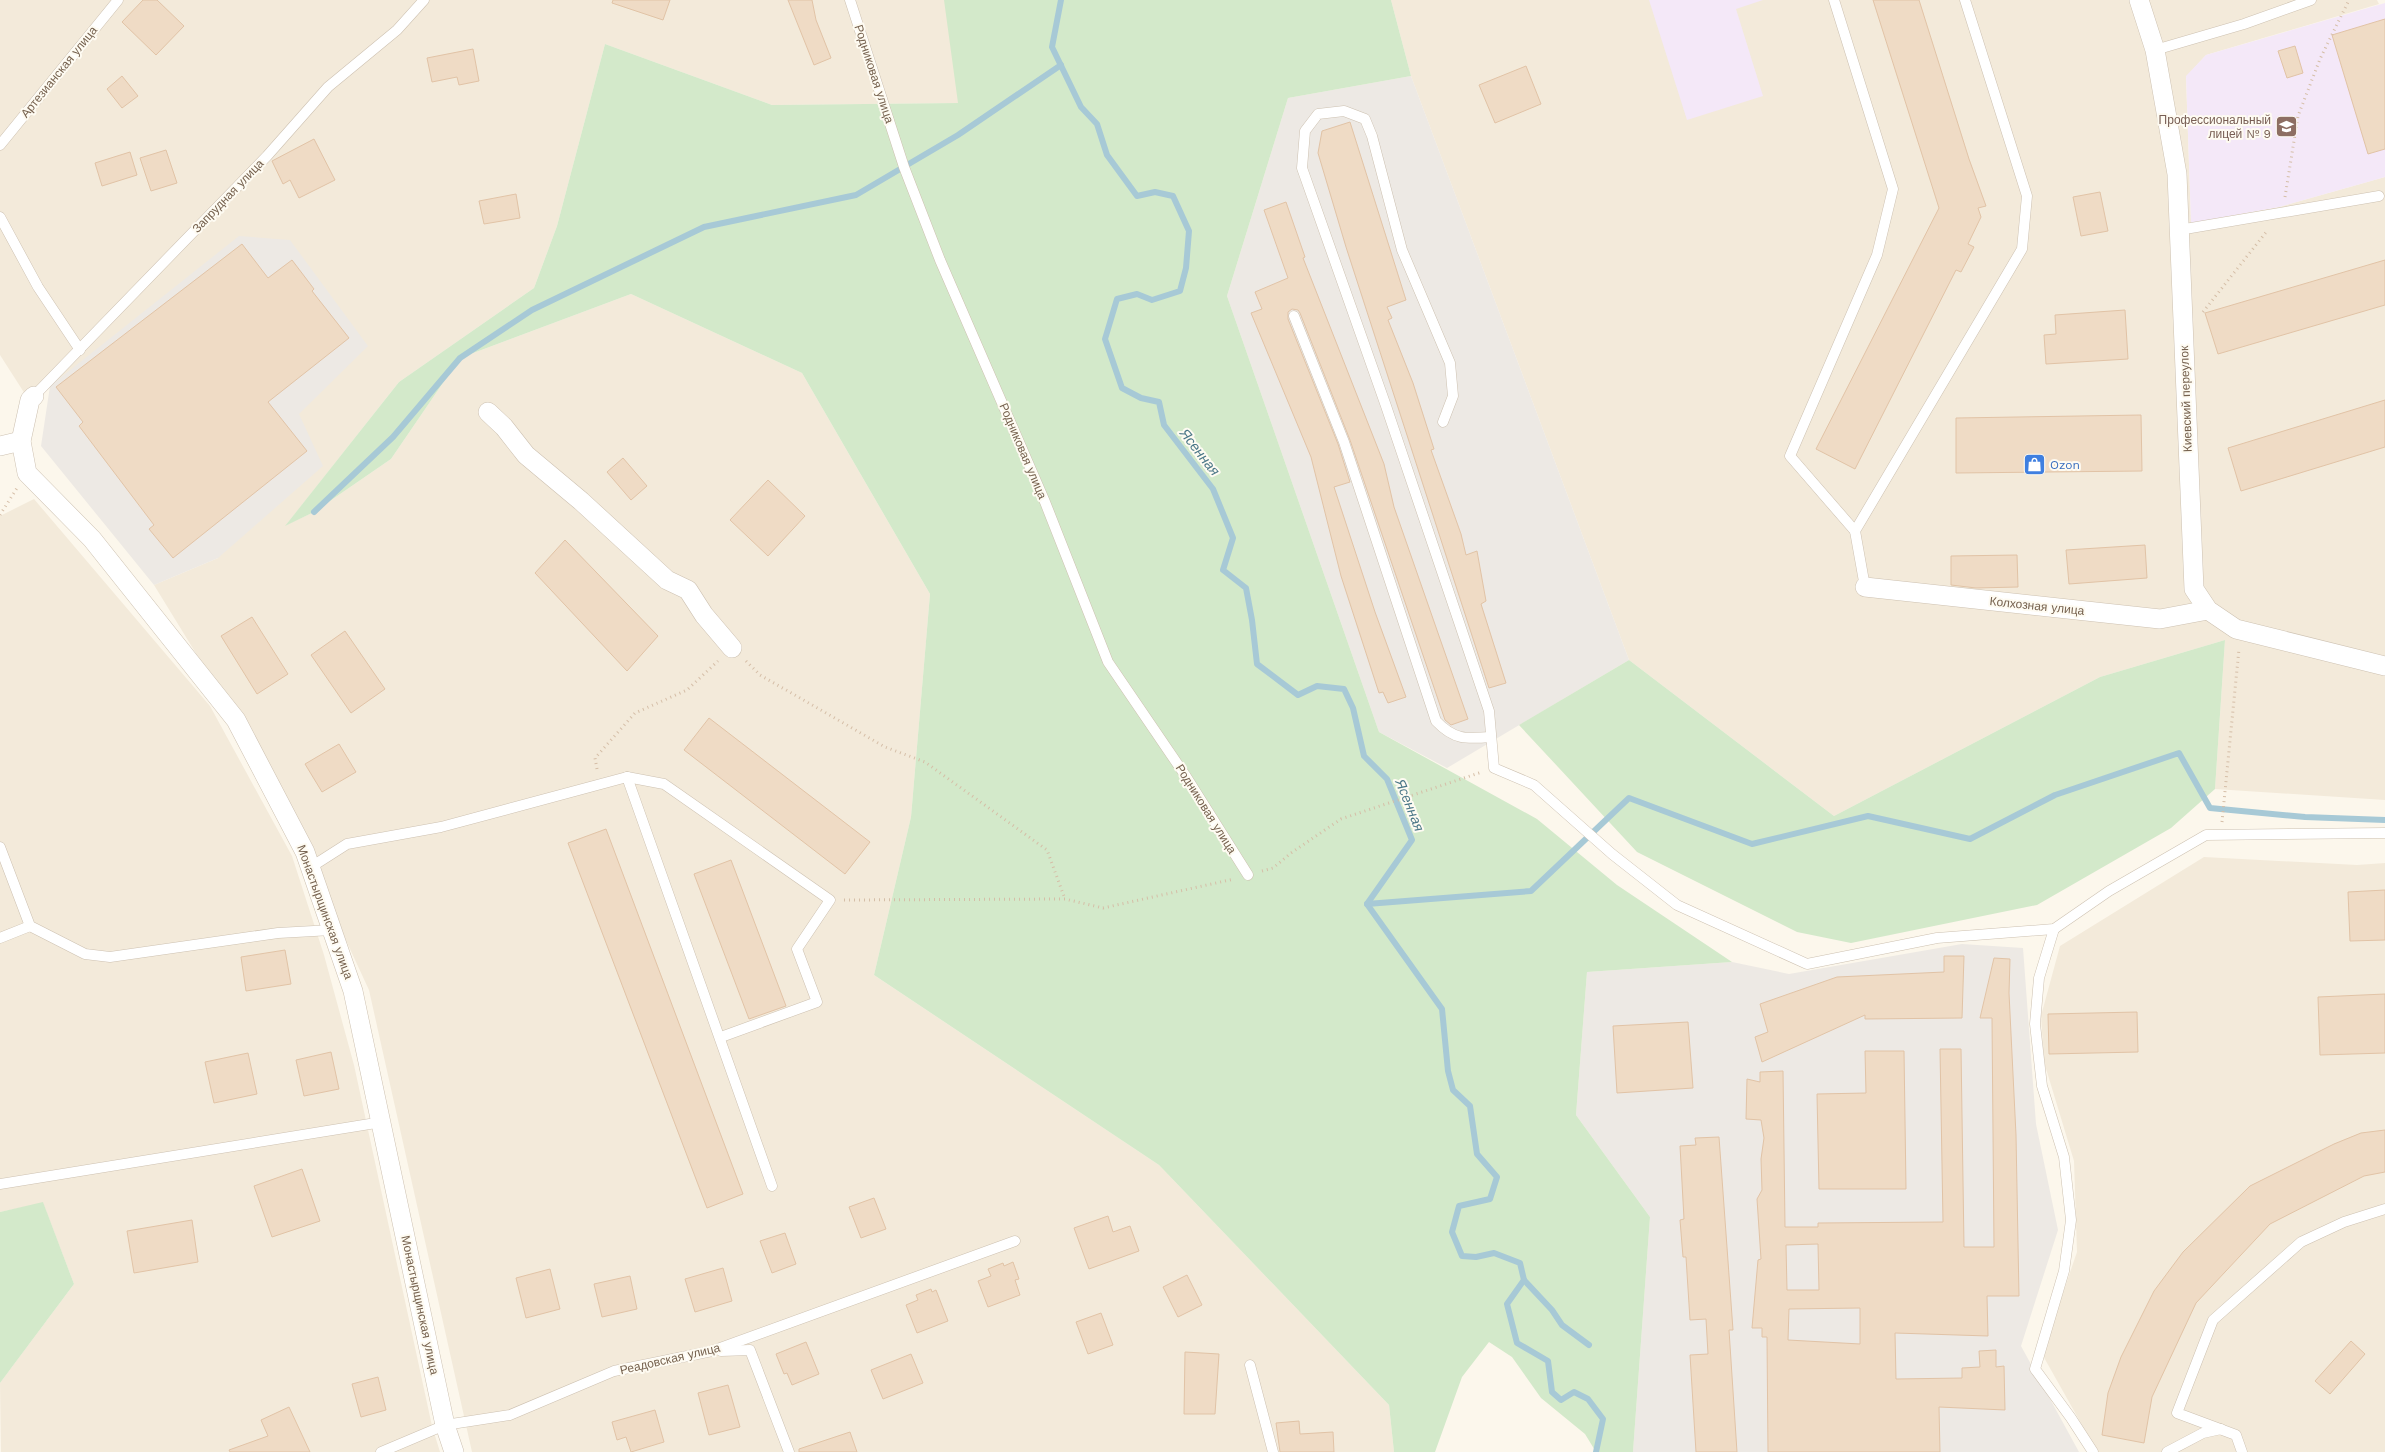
<svg xmlns="http://www.w3.org/2000/svg" width="2385" height="1452" font-family="'Work Sans',sans-serif">
	<rect width="100%" height="100%" fill="#fcf7ec"/>
	<g fill="#f3eada">
		<polygon points="0,0 948,0 959,103 772,105 605,44 557,226 534,288 399,382 286,525 314,512 391,459 460,358 631,294 802,373 930,594 911,817 874,975 1159,1165 1389,1405 1394,1452 472,1452 369,990 305,852 232,712 154,585 218,558 50,386 25,394 0,355"/>
		<polygon points="1391,0 2377,0 2379,4 2206,55 2186,77 2191,223 2279,207 2385,177 2385,800 2215,789 2225,640 2100,677 1834,816 1629,660 1411,76"/>
		<polygon points="34,499 210,706 292,856 324,955 354,1065 432,1426 440,1452 1,1452 0,1383 74,1284 43,1203 0,1212 0,516"/>
		<polygon points="2204,857 2357,865 2385,863 2385,1452 2093,1452 2082,1425 2042,1354 2077,1252 2074,1161 2044,1062 2041,1016 2060,946"/>
	</g>
	<g fill="#ede9e4">
		<polygon points="1411,76 1629,660 1447,768 1379,732 1227,296 1288,98"/>
		<polygon points="239,236 290,240 368,346 299,414 323,466 218,558 154,585 41,446 50,386"/>
		<polygon points="1962,944 2023,948 2036,1124 2058,1230 2021,1346 2079,1452 1633,1452 1650,1217 1576,1115 1587,972 1732,962 1789,974"/>
	</g>
	<g fill="#f4e8f8">
		<polygon points="1649,0 1763,0 1736,9 1763,96 1687,120"/>
		<polygon points="2385,3 2385,177 2279,207 2191,223 2186,76 2206,55"/>
	</g>
	<g fill="#d3e9ca">
		<polygon points="944,0 1391,0 1411,76 1288,98 1227,296 1379,732 1537,819 1617,885 1732,962 1587,972 1576,1115 1650,1217 1633,1452 1596,1452 1585,1434 1541,1398 1512,1357 1489,1342 1462,1377 1435,1452 1394,1452 1389,1405 1159,1165 874,975 911,817 930,594 802,373 631,294 460,358 391,459 314,512 285,526 399,382 534,288 557,226 605,44 772,105 958,103"/>
		<polygon points="2225,640 2215,789 2171,828 2037,905 1851,943 1797,932 1637,852 1519,725 1629,660 1834,816 2100,677"/>
		<polygon points="43,1202 74,1284 0,1383 0,1212"/>
	</g>
	<g fill="none" stroke-linecap="round" stroke-linejoin="round">
		<g stroke="#a7c9d6" stroke-width="6">
			<polyline points="1061,0 1052,47 1081,107 1097,124 1107,155 1137,196 1155,192 1173,196 1189,231 1186,268 1180,291 1152,300 1137,294 1117,299 1105,339 1122,388 1141,398 1159,402 1164,425 1213,489 1233,538 1223,570 1246,588 1252,620 1257,664 1298,695 1317,686 1344,689 1353,708 1364,756 1387,779 1412,840 1367,904 1442,1009 1448,1071 1453,1090 1470,1106 1477,1154 1497,1177 1490,1199 1459,1206 1452,1232 1462,1256 1476,1257 1494,1253 1520,1263 1524,1280 1507,1304 1517,1343 1548,1361 1552,1392 1561,1400 1574,1392 1588,1399 1603,1419 1596,1452"/>
			<polyline points="314,512 393,437 460,358 532,310 704,227 856,195 958,135 1061,65"/>
			<polyline points="1367,904 1531,891 1629,798 1752,844 1868,816 1970,839 2055,795 2179,753 2210,808 2305,817 2385,820"/>
			<polyline points="1524,1280 1552,1310 1562,1325 1589,1345"/>
		</g>
	</g>
	<g fill="#efdbc5" stroke="#e1c3a6" fill-rule="evenodd">
		<polygon points="143,0 157,0 184,26 156,55 122,22"/>
		<polygon points="613,0 670,0 663,20 612,3"/>
		<polygon points="788,0 812,0 816,20 831,58 814,65"/>
		<polygon points="1873,0 1919,0 1969,159 1986,206 1978,208 1981,217 1968,244 1974,247 1961,272 1956,270 1855,469 1816,449 1939,208"/>
		<polygon points="2385,19 2385,149 2368,154 2332,35"/>
		<polygon points="2295,46 2303,73 2287,78 2278,51"/>
		<polygon points="473,49 479,81 459,85 457,77 432,82 427,58"/>
		<polygon points="1526,66 1541,104 1495,123 1479,85"/>
		<polygon points="122,76 138,96 122,108 107,89"/>
		<polygon points="1350,122 1406,300 1387,307 1392,318 1388,320 1413,383 1434,449 1431,450 1461,534 1466,555 1477,551 1486,601 1481,604 1506,683 1489,688 1346,247 1318,153 1322,131"/>
		<polygon points="314,139 335,180 299,198 290,180 283,184 272,161"/>
		<polygon points="166,150 177,183 151,191 140,158"/>
		<polygon points="130,152 137,175 102,186 95,163"/>
		<polygon points="2100,192 2108,231 2081,236 2073,197"/>
		<polygon points="516,194 520,218 484,224 479,201"/>
		<polygon points="1286,202 1305,257 1303,258 1384,464 1394,507 1468,719 1451,725 1445,720 1350,440 1300,313 1298,310 1292,309 1288,312 1288,319 1338,444 1350,482 1334,487 1375,612 1406,697 1388,703 1383,692 1379,693 1341,576 1311,457 1251,313 1262,309 1255,292 1288,278 1264,210"/>
		<polygon points="242,244 268,278 292,260 314,289 312,291 349,338 268,402 307,451 173,558 149,529 154,525 79,426 83,422 56,387"/>
		<polygon points="2385,260 2385,305 2218,354 2205,313"/>
		<polygon points="2125,310 2128,359 2046,364 2044,335 2056,334 2055,315"/>
		<polygon points="2385,400 2385,447 2241,491 2228,448"/>
		<polygon points="2141,415 2142,471 1956,473 1956,418"/>
		<polygon points="623,458 647,486 631,500 607,472"/>
		<polygon points="768,480 805,516 768,556 730,520"/>
		<polygon points="565,540 658,636 627,671 535,573"/>
		<polygon points="2145,545 2147,578 2069,584 2066,550"/>
		<polygon points="2017,555 2018,587 1976,588 1951,585 1951,556"/>
		<polygon points="252,617 288,674 257,694 221,636"/>
		<polygon points="345,631 385,689 351,713 311,655"/>
		<polygon points="709,718 870,842 845,874 684,750"/>
		<polygon points="339,744 356,772 322,792 305,764"/>
		<polygon points="606,829 743,1194 707,1208 568,843"/>
		<polygon points="731,860 786,1006 749,1019 694,874"/>
		<polygon points="2385,890 2385,940 2350,941 2348,892"/>
		<polygon points="285,950 291,984 246,991 241,957"/>
		<polygon points="1944,956 1964,956 1962,1018 1865,1019 1865,1015 1762,1062 1755,1037 1768,1032 1760,1004 1837,977 1944,972"/>
		<path d="M1994,958L2010,959L2009,993L2016,1135L2019,1296H1987L1988,1336L1895,1333L1896,1379L1962,1378V1368L1980,1367L1979,1351L1996,1350V1367L2004,1366L2005,1410L1939,1407L1940,1452H1768L1767,1337H1762V1328H1752L1758,1260L1761,1259L1757,1199L1762,1190L1761,1159L1764,1138L1761,1120L1746,1119L1747,1079L1760,1082V1072L1783,1071L1785,1227H1818V1223L1943,1222L1940,1049H1961L1964,1247H1994L1992,1018H1980ZM1818,1244L1819,1290H1787L1786,1245ZM1860,1308V1344L1788,1340L1789,1309Z"/>
		<polygon points="2385,994 2385,1053 2320,1055 2318,997"/>
		<polygon points="2137,1012 2138,1052 2049,1054 2048,1014"/>
		<polygon points="1688,1022 1693,1088 1617,1093 1613,1026"/>
		<polygon points="1865,1051 1904,1051 1906,1189 1819,1189 1817,1094 1866,1093"/>
		<polygon points="331,1052 339,1089 304,1096 296,1060"/>
		<polygon points="248,1053 257,1094 214,1103 205,1062"/>
		<polygon points="2385,1130 2385,1172 2364,1176 2270,1224 2196,1303 2152,1397 2144,1443 2102,1435 2108,1393 2121,1357 2154,1291 2183,1252 2250,1186 2334,1144 2361,1133"/>
		<polygon points="1719,1137 1733,1330 1729,1330 1737,1452 1696,1452 1690,1355 1708,1354 1706,1319 1690,1320 1686,1257 1683,1257 1680,1220 1684,1219 1680,1146 1696,1145 1695,1138"/>
		<polygon points="302,1169 320,1221 272,1237 254,1186"/>
		<polygon points="874,1198 886,1229 861,1238 849,1207"/>
		<polygon points="1108,1216 1113,1232 1130,1226 1139,1251 1089,1269 1074,1228"/>
		<polygon points="192,1220 198,1262 134,1273 127,1231"/>
		<polygon points="785,1233 796,1264 772,1273 760,1241"/>
		<polygon points="1013,1262 1019,1279 1015,1280 1020,1295 988,1307 978,1281 991,1276 988,1269 1003,1263 1004,1266"/>
		<polygon points="723,1268 732,1301 695,1312 685,1279"/>
		<polygon points="550,1269 560,1309 526,1318 516,1278"/>
		<polygon points="1187,1275 1202,1305 1178,1317 1163,1287"/>
		<polygon points="630,1276 637,1309 602,1317 594,1284"/>
		<polygon points="931,1289 932,1292 936,1290 948,1321 917,1333 906,1305 918,1300 916,1295"/>
		<polygon points="1101,1313 1113,1345 1088,1354 1076,1322"/>
		<polygon points="2351,1341 2365,1354 2330,1394 2315,1381"/>
		<polygon points="806,1342 819,1374 792,1385 787,1373 784,1374 776,1354"/>
		<polygon points="1185,1352 1219,1354 1215,1414 1184,1414"/>
		<polygon points="911,1354 923,1383 883,1399 871,1370"/>
		<polygon points="378,1377 386,1410 361,1417 352,1384"/>
		<polygon points="728,1385 740,1427 709,1435 698,1393"/>
		<polygon points="289,1407 310,1452 230,1452 229,1450 268,1436 261,1420"/>
		<polygon points="655,1410 664,1442 631,1452 626,1437 617,1440 612,1422"/>
		<polygon points="1299,1421 1300,1434 1333,1432 1334,1452 1280,1452 1276,1423"/>
		<polygon points="850,1432 857,1452 799,1452 799,1449"/>
	</g>
	<g fill="none" stroke-linecap="round" stroke-linejoin="round">
		<defs>
			<g id="service">
				<polyline points="850,0 904,167 940,260 1045,502 1108,662 1185,775 1248,875"/>
				<polyline points="1834,0 1893,189 1877,255 1790,456 1855,531"/>
				<polyline points="2155,50 2244,24 2311,0"/>
				<polyline points="0,145 118,0"/>
				<polyline points="0,217 38,287 80,350"/>
				<polyline points="2179,230 2379,196"/>
				<path d="M1294,316L1344,442L1436,721C1454,740 1466,739 1491,737"/>
				<polyline points="34,396 267,156 328,87 397,30 424,0"/>
				<polyline points="1443,422 1453,396 1450,363 1402,250 1372,136 1365,119 1344,111 1318,114 1305,131 1302,168 1386,406 1489,711 1494,768 1534,785 1612,854 1677,905 1807,964 1937,938 2054,929 2109,891 2206,835 2385,833"/>
				<polyline points="1865,587 1855,531 2022,249 2027,196 1965,0"/>
				<polyline points="627,777 664,784 830,900 797,949 817,1002 721,1037"/>
				<polyline points="0,847 30,926 85,954 110,957 278,933 332,930"/>
				<polyline points="311,867 347,844 441,827 627,777 772,1186"/>
				<polyline points="2054,929 2039,978 2035,1024 2042,1086 2064,1157 2071,1220 2064,1271 2035,1369 2071,1418 2093,1452"/>
				<polyline points="0,938 30,926"/>
				<polyline points="0,1184 382,1122"/>
				<polyline points="721,1351 750,1350 789,1452"/>
				<polyline points="1250,1365 1273,1452"/>
				<polyline points="381,1452 445,1425 510,1415 614,1371 712,1351 1015,1241"/>
				<polyline points="2167,1452 2203,1433 2221,1429"/>
				<polyline points="2242,1452 2236,1435 2177,1413 2213,1320 2301,1242 2344,1222 2385,1209"/>
			</g>
			<g id="minor">
				<polyline points="2139,0 2155,50 2177,174 2194,589 2208,610 2236,629 2385,666"/>
				<polyline points="34,396 30,400 21,441 27,473 92,539 236,720 305,852 353,991 445,1425 454,1452"/>
				<polyline points="488,412 504,427 526,455 581,501 667,580 688,590 704,615 732,648"/>
				<polyline points="0,446 21,441"/>
				<polyline points="1865,587 2160,619 2208,610"/>
			</g>
		</defs>
		<use href="#service" stroke="#cdc1b1" stroke-width="11"/>
		<use href="#minor" stroke="#cdc1b1" stroke-width="20"/>
		<g stroke="#d5bea7" stroke-width="3" stroke-dasharray="1 4" stroke-linecap="butt">
			<polyline points="2285,197 2298,116 2320,59 2349,0"/>
			<polyline points="2203,312 2267,231"/>
			<polyline points="0,515 17,488"/>
			<polyline points="746,661 760,675 885,747 925,762 1047,850 1065,899"/>
			<polyline points="597,769 595,758 635,713 687,690 718,661"/>
			<polyline points="2222,822 2239,649"/>
			<polyline points="1262,871 1273,868 1291,853 1341,819 1482,772"/>
			<polyline points="844,900 1065,899 1103,908 1234,879"/>
		</g>
		<use href="#service" stroke="#fff" stroke-width="10"/>
		<use href="#minor" stroke="#fff" stroke-width="19"/>
	</g>
	<defs>
		<symbol id="university-square" viewBox="-11 -11 22 22"><rect x="-9" y="-9" width="18" height="18" rx="4" fill="#8d6e63" stroke="#fefbf2"/><path d="M0-5L7-2L0 1L-7-2ZM-4 1L0 2.5L4 1V4Q0 6-4 4Z" fill="#fff"/></symbol>
		<symbol id="shop-square" viewBox="-11 -11 22 22"><rect x="-9" y="-9" width="18" height="18" rx="4" fill="#3f7fe0" stroke="#fefbf2"/><path d="M-5-2.5h2.3a2.7 3.5 0 0 1 5.4 0H5L5.5 6h-11ZM-1.5-2.5h3a1.5 2.3 0 0 0-3 0Z" fill="#fff"/></symbol>
	</defs>
	<g fill-rule="evenodd">
		<use href="#university-square" x="2274" y="114" width="25" height="25"/>
		<use href="#shop-square" x="2022" y="452" width="25" height="25"/>
	</g>
	<g text-anchor="middle" stroke-width="4" stroke-linejoin="round" paint-order="stroke">
		<g font-size="12" fill="#76624f" stroke="#fefbf2">
			<text transform="translate(59 72) rotate(-51)" y="4">Артезианская улица</text>
			<text transform="translate(874 74) rotate(72)" y="4">Родниковая улица</text>
			<text transform="translate(228 196) rotate(-46)" y="4">Запрудная улица</text>
			<text transform="translate(2186 399) rotate(-92)" y="4">Киевский переулок</text>
			<text transform="translate(1023 451) rotate(67)" y="4">Родниковая улица</text>
			<text transform="translate(2037 606) rotate(6)" y="4">Колхозная улица</text>
			<text transform="translate(1206 809) rotate(58)" y="4">Родниковая улица</text>
			<text transform="translate(325 912) rotate(70)" y="4">Монастырщинская улица</text>
			<text transform="translate(420 1305) rotate(78)" y="4">Монастырщинская улица</text>
			<text transform="translate(670 1359) rotate(-13)" y="4">Реадовская улица</text>
		</g>
		<g font-size="12" fill="#785e54" stroke="#fefbf2" text-anchor="end">
			<text x="2271" y="124">Профессиональный<tspan x="2271" dy="14">лицей № 9</tspan></text>
		</g>
		<g font-size="12" fill="#366cbe" stroke="#fefbf2" text-anchor="start">
			<text x="2050" y="469">Ozon</text>
		</g>
		<g font-size="14" font-style="italic" fill="#4a7687" stroke="#fefbf2">
			<text transform="translate(1200 452) rotate(52)" y="5">Ясенная</text>
			<text transform="translate(1410 805) rotate(68)" y="5">Ясенная</text>
		</g>
	</g>
</svg>
